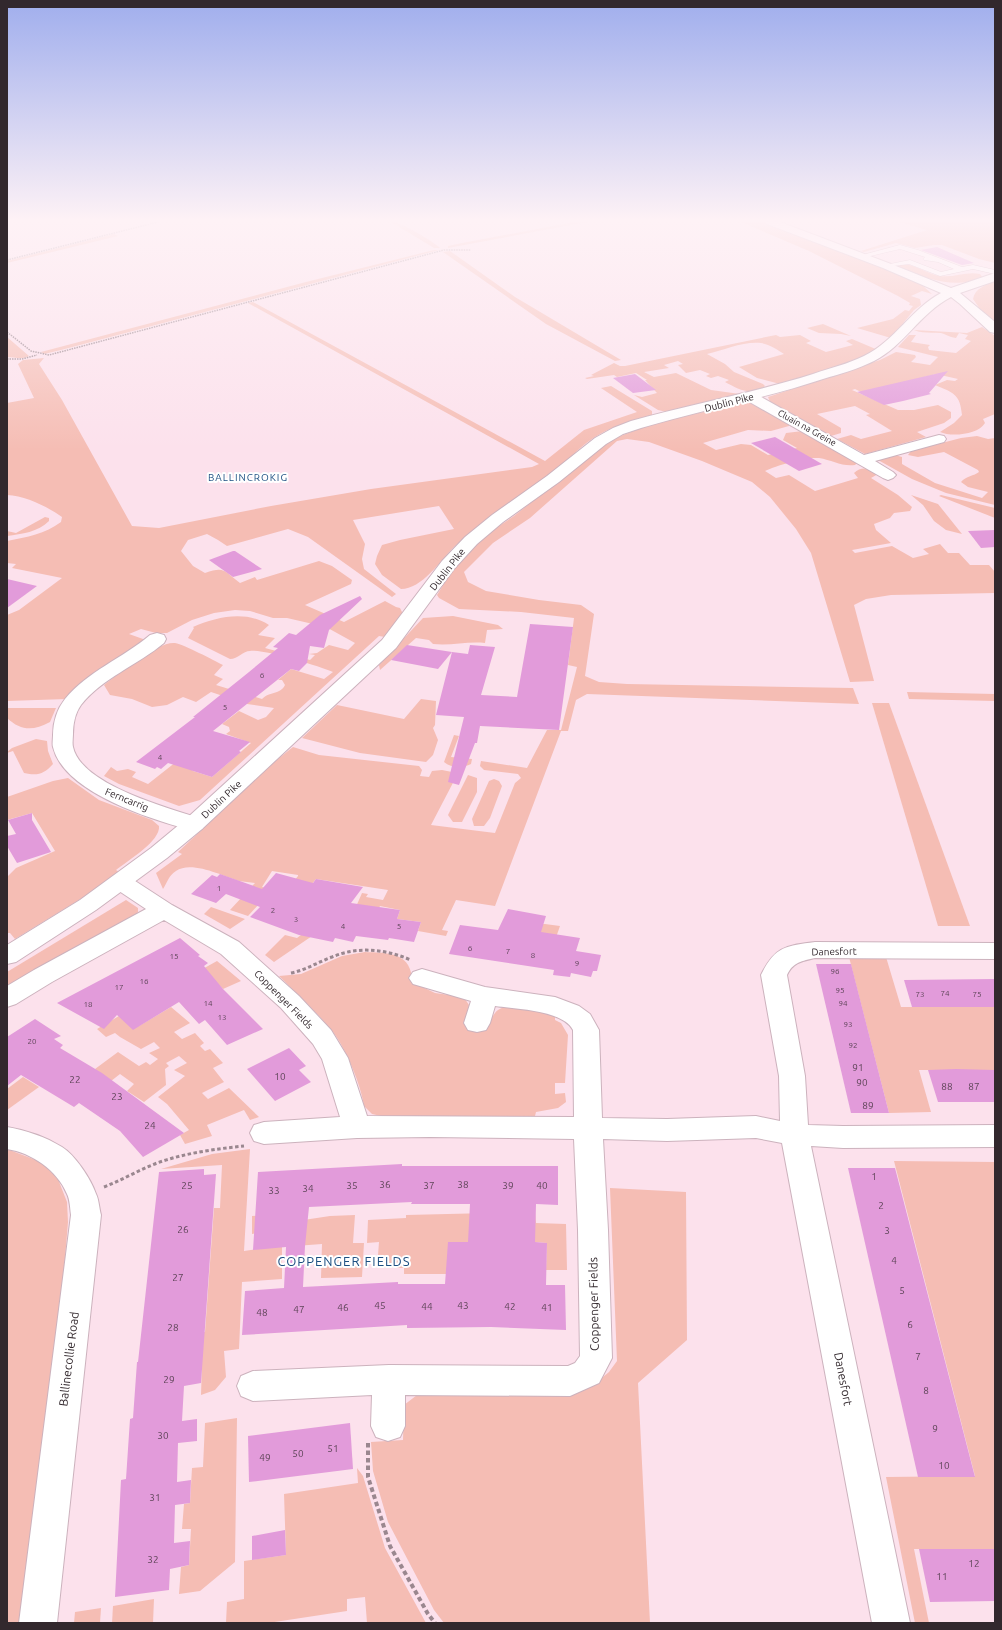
<svg xmlns="http://www.w3.org/2000/svg" width="1002" height="1630" font-family="Ubuntu,sans-serif">
	<rect width="100%" height="100%" fill="#fce1ec"/>
	<g fill="#f5bdb4" fill-rule="evenodd">
		<path d="M391,222C402,222 432,241 440,248H434Z"/>
		<polygon points="574,222 587,222 448,248 448,246 462,243"/>
		<polygon points="741,222 764,222 851,255 922,285 932,294 922,291 911,296 920,299 921,305 914,310 891,338 857,328 893,319 905,310 909,311 913,306 909,305 910,303 898,296 809,251"/>
		<polygon points="899,222 995,222 995,263 979,259 942,245 934,245 915,248 896,243 864,252 861,251 927,230"/>
		<polygon points="114,234 118,236 7,263 7,261"/>
		<polygon points="434,250 439,250 61,350 44,354 41,352 306,282"/>
		<polygon points="450,251 515,297 621,360 615,361 546,324 443,252"/>
		<path d="M902,264C915,264 927,274 940,276C954,278 966,271 980,274L983,278C954,289 927,279 900,268L899,266Z"/>
		<path d="M995,281V323L980,309L973,299C975,288 986,285 995,281Z"/>
		<path d="M253,302L545,461L584,430L637,412L601,388L611,386L652,411V416C635,421 616,425 600,434C581,444 566,463 549,476C517,500 483,520 454,547C440,561 422,589 401,589L382,575L375,564L377,556L382,545L400,540L454,529L439,506L353,520L365,544L362,559L364,569L396,594L392,597L308,537L288,529L227,546L218,540L207,534L188,540L181,551L193,566L205,573C225,566 224,571 240,583L255,577L257,580L319,561L332,566L352,580L351,584L305,605L344,622L385,601L396,607L400,608L403,614L385,637L379,636L200,800L179,806L119,784L104,776L111,767L117,771L128,769L136,772L132,777L148,784L181,758L193,771L212,777L251,743L226,734L230,731L229,727L222,724L239,711L258,720L266,717L274,708L247,704L211,692L196,702L183,697L167,705L152,707L132,699L110,695L104,685C118,674 158,641 175,643C185,645 213,660 223,665L214,675L223,679L216,685L262,699C270,691 280,695 285,685L282,680H278L291,669L324,679L333,672C318,666 264,649 250,651C243,651 238,659 230,659L188,638L194,628L193,627C216,617 246,610 269,625L258,635L275,638L265,648L310,660L315,655L309,654L317,653L329,645L348,650L355,643L326,627L287,618H273L250,611L235,610L214,613L192,620L167,633H156L141,629L129,634L143,639L144,643L67,699L7,701V615L19,610L62,578L12,568L16,564L7,563V541C27,537 45,534 61,522L62,517C46,506 26,496 7,495V403L34,398L18,364L23,360L44,358L39,364L62,400L132,526L159,528L271,506L371,489L532,467L539,464L248,303Z"/>
		<polygon points="823,324 851,336 841,334 819,333 807,328"/>
		<path d="M982,327L995,336V414L983,419L985,423C978,435 951,437 940,432L954,423L962,415C960,394 954,393 935,385L947,380L955,381L958,379L936,374L863,393L855,389L852,390L898,410H914L938,405L951,412V418L944,423L917,432L926,437L865,454L837,439L851,435L861,439L892,431L866,415L870,414L855,406L817,414L841,428V433L831,436L770,402L768,397L880,360L896,352L915,355L916,357L911,362L930,365L938,357L898,347L909,335H916L911,342L930,345L928,347L929,350L956,353L971,341L965,339L968,335L959,333L956,338C949,337 945,334 941,333C932,332 922,334 914,330L967,333Z"/>
		<path d="M776,335L780,337L800,335L811,341L806,343L826,352L853,345L846,341L852,339L878,350L862,359L829,371L780,384L757,378L739,367L784,354C778,350 769,344 761,343C744,341 724,350 707,354L725,364L734,372L763,384L765,386C752,397 738,389 725,382L729,380L718,376L711,378L706,376L710,374L700,370L686,373L678,365L683,364L678,361L664,365L669,368L644,372L654,377L676,373L711,390L740,394L671,413L658,410L634,395L642,397L657,393L645,380H647L636,373L617,377L614,375L587,379L585,378L594,376L591,375L614,363L620,366H625Z"/>
		<path d="M7,337L29,356C22,360 15,357 7,357Z"/>
		<path d="M748,402L790,424L789,426L771,431L748,430L703,443L716,450L741,444L751,445L768,455L797,448L783,440L786,433L803,431L858,462L855,465C842,467 832,460 819,458C806,457 777,465 765,471L776,478L789,475L815,491L858,478L854,473C862,465 871,469 878,474L871,478L898,495L912,507L910,511L894,513L890,518L874,524L876,530L891,543L852,550L855,553L892,546L913,558L929,554L923,549L940,544L948,553H959L970,565H989L995,572V593L891,595L866,599L854,605L874,681L850,682L811,553L796,529L770,497L752,482L702,461L649,442L627,439L617,441L530,518L493,543L464,572L468,582L486,591L539,600L581,605L594,614L585,676L599,682L627,684L853,688L859,704L587,694L576,700L568,731H561L495,906L456,900L442,930L448,931L446,936L418,931L421,922L397,919L400,910L380,906L377,912L355,909L362,893L368,894L366,897L383,900L388,890L316,879L311,885L272,890L248,916L230,910L255,883C250,882 244,882 239,881C223,876 191,860 176,871C169,875 167,883 163,889L156,873L182,854L178,852L274,762L293,747L319,755L419,766L422,770L420,776L429,777L432,771L442,770L457,773L456,777L431,825L495,833L515,783L521,778L518,774L484,770L480,766L481,761L527,768L547,730H561L577,667L568,665L574,618L521,612L459,609L439,598L437,595L458,561L487,534L514,516L606,443C649,421 701,413 748,402ZM272,871L298,875V876L294,881L272,890L262,887Z"/>
		<path d="M977,436L988,439L995,438V505L946,493L912,479L878,460L895,455L902,457V464L935,483L982,498L988,492L968,487L961,482C966,476 974,476 979,472L978,470L944,452L918,457L908,455L911,451L961,438Z"/>
		<polygon points="911,495 938,504 962,534 946,530 934,521 923,505"/>
		<polygon points="941,495 995,508 995,518 939,496"/>
		<path d="M45,517L49,518V521C38,532 22,534 7,536V531L16,533Z"/>
		<path d="M453,616L498,625L503,629L487,630L485,643C468,641 451,646 433,644L429,640L416,638L380,670L379,665L423,618Z"/>
		<polygon points="907,692 995,694 995,701 909,699"/>
		<polygon points="421,699 436,701 435,725 433,728 438,740 433,755 426,762 360,753 302,738 337,705 404,719"/>
		<polygon points="872,703 889,703 970,926 938,926"/>
		<path d="M7,708H56L50,722C33,731 21,731 7,718Z"/>
		<path d="M454,735L459,736L451,757L472,759L471,764C463,768 451,768 444,762Z"/>
		<path d="M36,739L47,741L48,751L53,764C44,774 38,776 24,773L13,751L7,753V752L12,748Z"/>
		<polygon points="468,775 477,778 477,792 462,822 453,822 448,815"/>
		<path d="M68,778L99,800L152,820L159,826C161,841 127,861 116,870L121,873L97,889L15,939L10,933H7V877L16,868L55,851L32,813L7,820V797L53,781Z"/>
		<polygon points="494,779 499,781 502,786 490,818 484,826 474,826 472,819 489,781"/>
		<polygon points="126,900 138,908 138,912 133,919 7,988 7,972"/>
		<polygon points="211,907 245,919 230,929 204,914"/>
		<polygon points="545,924 560,926 553,946 530,925"/>
		<polygon points="313,926 312,936 274,962 265,955 285,935 297,938"/>
		<path d="M365,952C378,953 400,951 408,965C411,970 412,977 414,983L435,993L456,996L465,999L469,1005L465,1026L486,1030C489,1024 491,1018 495,1013C505,999 540,1011 555,1014V1020L561,1023L568,1035L565,1083H555V1094L565,1093L566,1102L558,1108L536,1112L535,1116H381L372,1114L364,1106C361,1085 346,1049 333,1032C317,1012 297,994 279,976L301,974L342,956Z"/>
		<polygon points="849,957 886,957 901,1007 995,1007 995,1070 919,1070 931,1112 889,1113"/>
		<polygon points="217,961 241,981 223,989 215,981 190,976"/>
		<polygon points="171,1007 190,1023 174,1032 182,1039 195,1033 204,1043 200,1046 205,1051 210,1049 223,1063 213,1068 224,1082 202,1093 208,1099 229,1088 259,1117 250,1120 244,1110 207,1125 212,1136 185,1144 180,1135 189,1130 167,1104 158,1097 185,1076 174,1070 187,1063 179,1056 166,1063 169,1066 165,1069 166,1085 144,1102 127,1091 134,1084 120,1074 106,1085 95,1069 118,1052 139,1066 146,1062 150,1065 158,1059 149,1053 160,1048 154,1042 141,1049 120,1037 115,1033 106,1037 97,1029 124,1013 139,1026"/>
		<polygon points="23,1077 39,1087 7,1110 7,1089"/>
		<polygon points="7,1149 41,1162 58,1179 67,1202 68,1222 62,1295 21,1623 7,1623"/>
		<polygon points="250,1149 244,1251 258,1249 258,1233 252,1234 252,1216 274,1215 277,1224 330,1216 355,1215 353,1243 364,1243 362,1277 321,1278 322,1244 282,1247 282,1279 242,1282 239,1349 224,1351 226,1377 215,1390 201,1395 202,1364 188,1333 205,1332 214,1208 220,1208 222,1165 161,1169 212,1154"/>
		<polygon points="894,1161 995,1162 995,1549 914,1549 929,1623 915,1623 886,1477 975,1476"/>
		<polygon points="610,1188 686,1192 687,1340 638,1383 650,1623 444,1623 434,1610 388,1522 373,1471 371,1442 403,1440 404,1405 421,1392 565,1393 592,1386 609,1372 617,1361"/>
		<polygon points="535,1212 536,1223 566,1224 567,1270 546,1270 547,1243 535,1242 535,1228 446,1274 404,1274 404,1268 377,1268 379,1242 367,1243 368,1220 406,1218 406,1215"/>
		<polygon points="237,1418 235,1562 200,1591 179,1594 181,1567 189,1565 191,1529 182,1529 184,1504 190,1503 192,1468 203,1467 205,1423"/>
		<polygon points="357,1468 363,1476 385,1548 426,1623 367,1623 365,1597 347,1599 347,1611 268,1623 226,1623 227,1602 244,1599 244,1561 286,1555 284,1494 358,1483"/>
		<polygon points="154,1599 153,1623 112,1623 113,1606"/>
		<polygon points="101,1608 100,1623 74,1623 75,1612"/>
	</g>
	<g fill="#e29bda" fill-rule="evenodd">
		<polygon points="937,247 974,263 962,265 921,250"/>
		<polygon points="948,371 929,393 931,394 903,401 884,405 857,392"/>
		<polygon points="635,374 656,390 633,393 613,378"/>
		<polygon points="775,437 822,464 799,471 751,443"/>
		<polygon points="995,530 995,547 981,548 968,531"/>
		<polygon points="233,551 235,551 262,569 233,577 209,560"/>
		<polygon points="7,579 37,586 7,608"/>
		<polygon points="360,596 362,599 329,630 324,648 310,646 307,663 299,671 291,669 213,731 250,742 239,751 241,752 212,777 168,763 161,769 157,767 155,769 136,762 195,717 193,717 249,672 278,648 273,647 289,633 296,635 320,615"/>
		<polygon points="530,624 573,627 559,730 480,726 477,743 475,743 459,785 448,782 464,717 436,715 452,652 468,654 470,645 495,647 481,695 517,697"/>
		<polygon points="407,645 452,652 438,669 391,660"/>
		<polygon points="32,813 32,820 51,852 17,863 7,846 7,836 16,834 8,820"/>
		<polygon points="276,873 313,883 316,879 363,887 351,903 400,910 397,919 421,922 414,942 389,938 388,940 356,936 353,942 335,938 333,942 299,935 250,917 260,907 226,894 216,903 191,894 212,875 217,877 220,874 262,889"/>
		<polygon points="508,909 546,916 541,932 580,938 576,951 601,955 597,971 593,971 591,977 571,973 570,977 553,975 554,970 449,954 460,925 498,930"/>
		<polygon points="180,938 200,955 198,956 208,963 204,966 223,989 263,1029 227,1045 205,1020 199,1024 179,1002 133,1030 117,1015 104,1029 57,1003"/>
		<polygon points="816,964 851,964 889,1113 851,1113"/>
		<polygon points="995,979 995,1007 912,1007 904,980"/>
		<polygon points="35,1019 61,1036 54,1039 63,1045 60,1048 102,1073 184,1133 143,1157 120,1131 79,1103 74,1107 21,1075 7,1086 7,1037"/>
		<polygon points="289,1048 306,1066 299,1070 311,1082 275,1101 247,1069"/>
		<polygon points="956,1069 995,1070 995,1102 938,1102 928,1070"/>
		<path d="M402,1164V1166H558V1205L536,1204L535,1242L547,1243L546,1285H565L566,1330L491,1327L407,1328V1325L242,1335L245,1291L284,1288L286,1247L253,1250L258,1172ZM412,1202L411,1204H470L468,1242H448L445,1284H398V1282L303,1287L305,1246L309,1207Z"/>
		<polygon points="848,1168 895,1168 975,1477 918,1477"/>
		<polygon points="204,1169 204,1175 216,1174 201,1383 184,1386 182,1421 197,1419 197,1441 178,1443 177,1482 191,1480 190,1503 175,1505 174,1543 190,1541 189,1565 170,1569 169,1590 115,1597 121,1480 126,1479 130,1419 133,1418 137,1362 138,1362 159,1172"/>
		<polygon points="350,1423 353,1469 249,1482 248,1436"/>
		<polygon points="285,1530 286,1555 252,1560 252,1536"/>
		<polygon points="919,1549 995,1549 995,1601 930,1602"/>
	</g>
	<g fill="none" stroke-linecap="round" stroke-linejoin="round">
		<defs>
			<polygon id="lane" points="900,245 918,250 962,267 973,265 995,270 995,274 973,269 940,276 909,264 885,267 885,265 910,260 941,272 954,269 938,262 924,260 923,259 925,257 900,249 862,258 859,256"/>
			<g id="street">
				<polygon points="751,393 756,394 864,455 939,435 944,436 946,439 944,442 875,461 893,472 896,475 893,478 888,480 883,478 746,400 744,397 746,394"/>
				<path d="M157,633L164,635L166,639L164,643C139,664 101,679 81,705C75,713 73,725 73,734C73,738 72,743 73,747C81,785 169,808 202,819L205,824L202,829L194,831C153,820 64,793 53,747C52,744 53,739 53,735C53,722 57,709 65,699C88,671 123,658 150,635Z"/>
				<path d="M121,875L129,877L172,905L239,942L299,996L331,1030L348,1058L367,1116L574,1117L573,1030C563,1010 515,1009 495,1006L490,1023L486,1030L477,1032L468,1030L464,1023L471,1001L413,984L409,978L413,972L422,969L485,987L555,997L579,1006L590,1014L599,1030L602,1118L667,1119L756,1116L780,1121L779,1076L761,975C775,946 786,946 815,942L995,943V959L815,958C802,961 793,962 787,975L805,1076L808,1125L843,1126L995,1125V1147L843,1148L811,1146L910,1623H872L782,1143L756,1138L667,1141L603,1139L608,1230L612,1358L599,1383L570,1396L405,1395V1426L400,1437L388,1441L376,1437L371,1426L372,1395L253,1401L241,1396L237,1386L241,1376L253,1371L389,1365L568,1366L575,1363L580,1356L578,1230L574,1139L430,1137L357,1138L264,1144L254,1141L250,1133L254,1125L264,1122L340,1117L322,1059L313,1044L281,1008L221,954L164,920L52,982L16,1004L7,1007V986L34,970L146,909L113,887L109,882L113,877Z"/>
				<path d="M7,1127C25,1130 46,1137 62,1147C75,1155 91,1179 96,1194C99,1200 99,1208 101,1215L57,1623H19L71,1215C70,1208 70,1200 67,1194C57,1170 32,1153 7,1149Z"/>
			</g>
			<path id="secondary" d="M766,222H780L891,264L951,288L995,273V281L960,293L995,322V333L990,332L960,304L951,297C920,313 904,346 874,361C858,369 840,374 823,379C763,399 701,410 641,428L623,434L606,444L559,482L503,522L477,544L454,569L396,648L202,829L167,858L96,910L16,962L7,964V945L80,900L151,848L186,819L382,640L442,561L465,537L492,515L547,476L595,438L613,428L631,421C691,404 753,393 813,374C830,368 848,364 864,356C895,341 911,309 941,293L883,268L767,224Z"/>
		</defs>
		<use href="#lane" stroke="#ccb2bd" stroke-width="1"/>
		<use href="#street" stroke="#ccb2bd" stroke-width="2"/>
		<use href="#secondary" stroke="#ccb2bd" stroke-width="2"/>
		<g stroke="#9a878f" stroke-width="1.5" stroke-dasharray="1.5 1" stroke-linecap="butt">
			<polyline points="7,260 158,222"/>
			<polyline points="7,332 31,351 49,355 444,250 471,250"/>
			<polyline points="7,359 22,359 37,355"/>
		</g>
		<g stroke="#9a878f" stroke-width="3" stroke-dasharray="3.5 2.5" stroke-linecap="butt">
			<path d="M291,973C306,970 318,962 332,957C358,946 385,949 411,960"/>
			<path d="M104,1187C122,1180 139,1170 157,1163C185,1153 215,1149 244,1146"/>
		</g>
		<polyline stroke="#9a878f" stroke-width="4" stroke-dasharray="4.5 3" stroke-linecap="butt" points="368,1443 368,1477 390,1546 428,1614 435,1623"/>
		<use href="#lane" fill="#fff" fill-rule="evenodd"/>
		<use href="#street" fill="#fff" fill-rule="evenodd"/>
		<use href="#secondary" fill="#fff" fill-rule="evenodd"/>
	</g>
	<linearGradient id="sky" x2="0" y2="1"><stop stop-color="#a0aeed"/><stop offset="0.49" stop-color="#fef2f6"/><stop offset="1" stop-color="#fef2f6" stop-opacity="0"/></linearGradient>
	<rect width="1002" height="450" fill="url(#sky)"/>
	<g text-anchor="middle" stroke-width="4" stroke-linejoin="round" paint-order="stroke">
		<g font-size="8" fill="#5e4558">
			<text x="262" y="678">6</text>
			<text x="225" y="710">5</text>
			<text x="160" y="760">4</text>
			<text x="219" y="891">1</text>
			<text x="273" y="913">2</text>
			<text x="296" y="922">3</text>
			<text x="343" y="929">4</text>
			<text x="399" y="929">5</text>
			<text x="470" y="951">6</text>
			<text x="508" y="954">7</text>
			<text x="533" y="958">8</text>
			<text x="174" y="959">15</text>
			<text x="577" y="966">9</text>
			<text x="835" y="974">96</text>
			<text x="144" y="984">16</text>
			<text x="119" y="990">17</text>
			<text x="840" y="993">95</text>
			<text x="945" y="996">74</text>
			<text x="920" y="997">73</text>
			<text x="977" y="997">75</text>
			<text x="208" y="1006">14</text>
			<text x="843" y="1006">94</text>
			<text x="88" y="1007">18</text>
			<text x="222" y="1020">13</text>
			<text x="848" y="1027">93</text>
			<text x="32" y="1044">20</text>
			<text x="853" y="1048">92</text>
		</g>
		<g font-size="9" fill="#32282d" stroke="#fff">
			<text transform="translate(807 428) rotate(29)" y="3">Cluain na Greine</text>
		</g>
		<g font-size="10" fill="#32282d" stroke="#fff">
			<text transform="translate(729 402) rotate(-14)" y="4">Dublin Pike</text>
			<text transform="translate(447 569) rotate(-52)" y="4">Dublin Pike</text>
			<text transform="translate(127 799) rotate(22)" y="4">Ferncarrig</text>
			<text transform="translate(221 799) rotate(-43)" y="4">Dublin Pike</text>
			<text transform="translate(834 951) rotate(-1)" y="4">Danesfort</text>
			<text transform="translate(284 999) rotate(45)" y="4">Coppenger Fields</text>
		</g>
		<g font-size="10" letter-spacing="1" fill="#1c4e81" stroke="#fff">
			<text x="248" y="481">BALLINCROKIG</text>
		</g>
		<g font-size="10" fill="#5e4558">
			<text x="858" y="1071">91</text>
			<text x="280" y="1080">10</text>
			<text x="75" y="1083">22</text>
			<text x="862" y="1086">90</text>
			<text x="947" y="1090">88</text>
			<text x="974" y="1090">87</text>
			<text x="117" y="1100">23</text>
			<text x="868" y="1109">89</text>
			<text x="150" y="1129">24</text>
			<text x="874" y="1180">1</text>
			<text x="385" y="1188">36</text>
			<text x="463" y="1188">38</text>
			<text x="187" y="1189">25</text>
			<text x="352" y="1189">35</text>
			<text x="429" y="1189">37</text>
			<text x="508" y="1189">39</text>
			<text x="542" y="1189">40</text>
			<text x="308" y="1192">34</text>
			<text x="274" y="1194">33</text>
			<text x="881" y="1209">2</text>
			<text x="183" y="1233">26</text>
			<text x="887" y="1234">3</text>
			<text x="894" y="1264">4</text>
			<text x="178" y="1281">27</text>
			<text x="902" y="1294">5</text>
			<text x="380" y="1309">45</text>
			<text x="463" y="1309">43</text>
			<text x="427" y="1310">44</text>
			<text x="510" y="1310">42</text>
			<text x="343" y="1311">46</text>
			<text x="547" y="1311">41</text>
			<text x="299" y="1313">47</text>
			<text x="262" y="1316">48</text>
			<text x="910" y="1328">6</text>
			<text x="173" y="1331">28</text>
			<text x="918" y="1360">7</text>
			<text x="169" y="1383">29</text>
			<text x="926" y="1394">8</text>
			<text x="935" y="1432">9</text>
			<text x="163" y="1439">30</text>
			<text x="333" y="1452">51</text>
			<text x="298" y="1457">50</text>
			<text x="265" y="1461">49</text>
			<text x="944" y="1469">10</text>
			<text x="155" y="1501">31</text>
			<text x="153" y="1563">32</text>
			<text x="974" y="1567">12</text>
			<text x="942" y="1580">11</text>
		</g>
		<g font-size="12" fill="#32282d" stroke="#fff">
			<text transform="translate(594 1304) rotate(-91)" y="4">Coppenger Fields</text>
			<text transform="translate(69 1359) rotate(-83)" y="4">Ballinecollie Road</text>
			<text transform="translate(843 1379) rotate(79)" y="4">Danesfort</text>
		</g>
		<g font-size="13" letter-spacing="1" fill="#1c4e81" stroke="#fff">
			<text x="344" y="1266">COPPENGER FIELDS</text>
		</g>
	</g>
	<rect width="1002" height="1630" fill="none" stroke="#32282d" stroke-width="16"/>
</svg>
